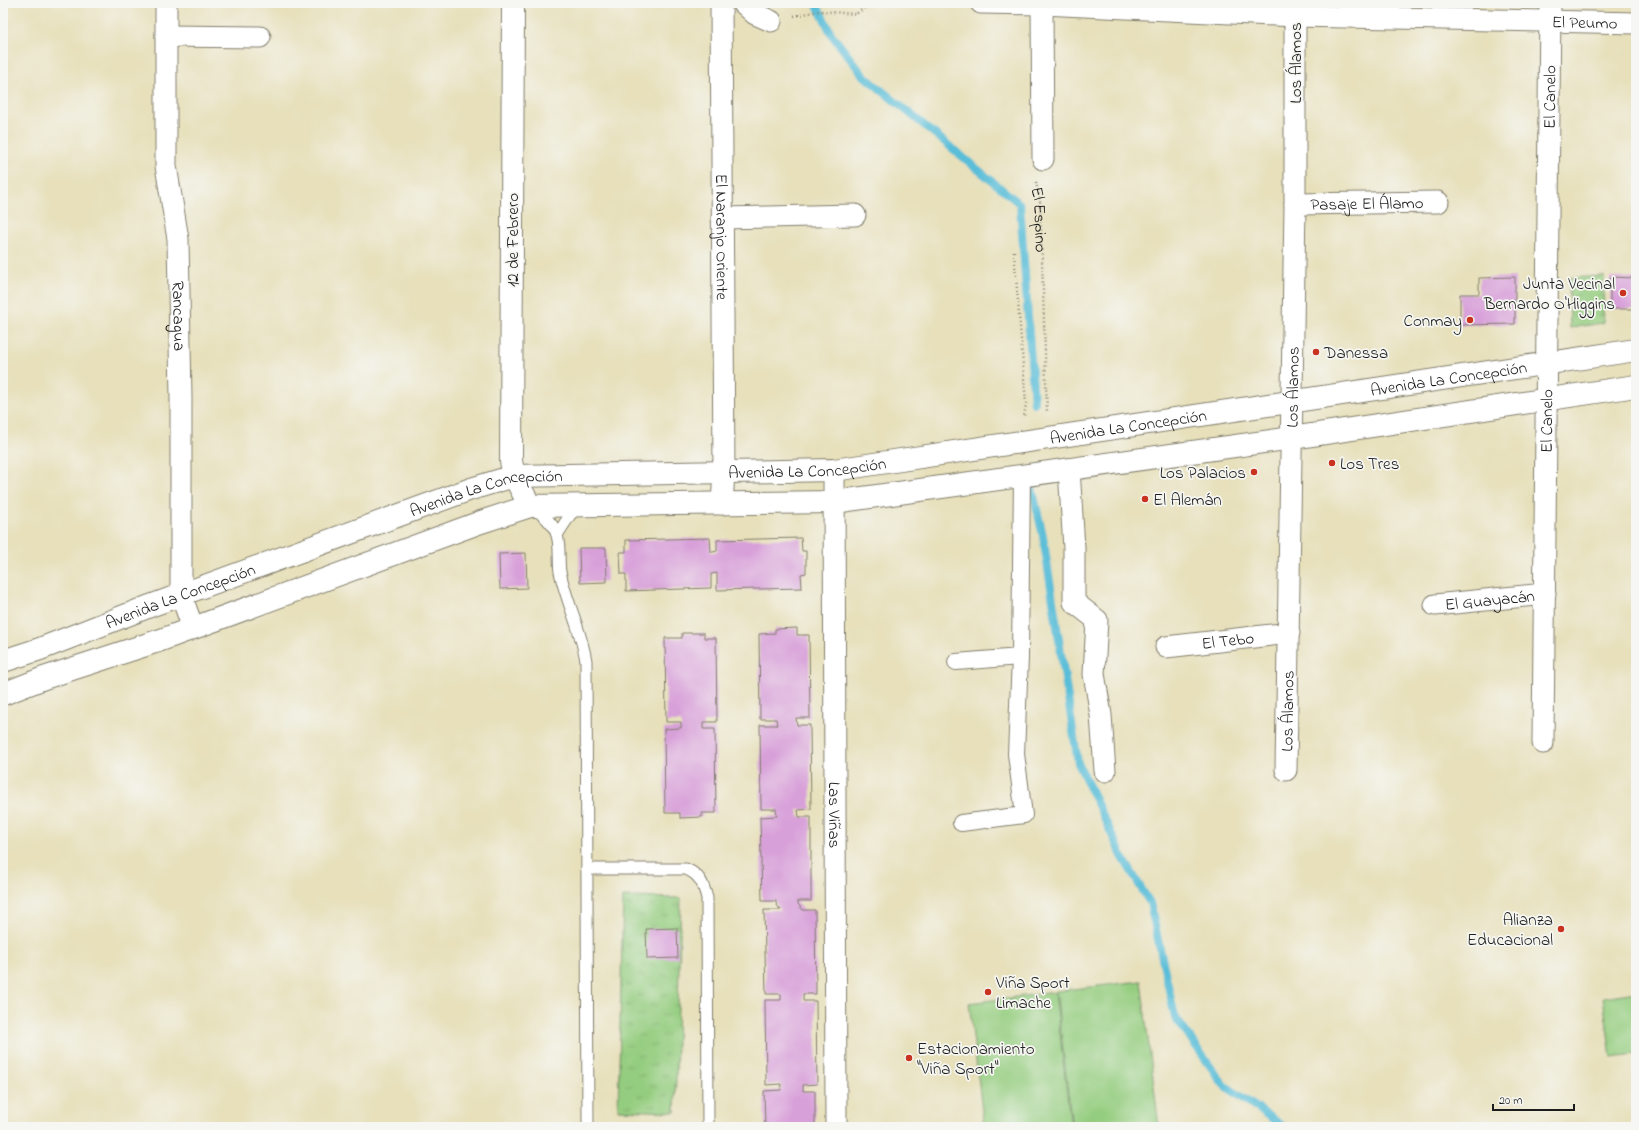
<svg xmlns="http://www.w3.org/2000/svg" width="1639" height="1130" font-family="'Indie Flower',sans-serif">
	<defs>
		<pattern id="park-tufts" width="24" height="20" patternUnits="userSpaceOnUse"><rect width="24" height="20" fill="#95cd80"/><path d="M3 7l-1-3M5 7V3M7 7l1-3M15 17l-1-3M17 17v-4M19 17l1-3" fill="none" stroke="#80af6e"/></pattern>
	</defs>
	<rect width="100%" height="100%" fill="#f6f6f2"/>
	<filter id="ink" filterUnits="userSpaceOnUse"><feTurbulence type="fractalNoise" baseFrequency=".025" numOctaves="2"/><feDisplacementMap in="SourceGraphic" scale="8" xChannelSelector="R" yChannelSelector="G"/><feConvolveMatrix kernelMatrix="1 2 1 2 8 2 1 2 1" color-interpolation-filters="sRGB"/></filter>
	<filter id="wash" filterUnits="userSpaceOnUse"><feTurbulence type="fractalNoise" baseFrequency=".012" numOctaves="4" result="noise"/><feDisplacementMap in="SourceGraphic" scale="16" xChannelSelector="R" yChannelSelector="G"/><feGaussianBlur stdDeviation="0.9" result="paint"/><feColorMatrix in="noise" values="0 0 0 0 0 0 0 0 0 0 0 0 0 0 0 0 0 1.4 0 .05"/><feComposite in="paint" operator="in"/></filter>
	<g filter="url(#wash)">
		<rect width="100%" height="100%" fill="#e7e0bb"/>
		<g fill="#95cd80" stroke="#58744e">
			<polygon points="1141,981 1159,1127 1072,1127 1056,991"/>
			<polygon points="1055,992 1071,1127 984,1127 969,1003"/>
			<polygon points="1636,992 1636,1054 1611,1057 1603,997"/>
		</g>
		<g fill="url(#park-tufts)" stroke="#58744e">
			<polygon points="1604,276 1603,323 1570,328 1569,278"/>
			<polygon points="623,897 681,898 675,1112 618,1110"/>
		</g>
		<g fill="none" stroke-linecap="round" stroke-linejoin="round">
			<g stroke="#5abed8" stroke-width="8">
				<polyline points="816,3 832,35 863,75 1020,204 1034,403"/>
				<polyline points="1032,488 1043,536 1078,763 1122,856 1150,903 1175,1017 1223,1084 1284,1127"/>
			</g>
		</g>
		<g id="blocks">
			<g fill="#d8a0d9">
				<polygon points="1515,277 1515,324 1460,325 1460,294 1479,294 1479,278"/>
				<polygon points="1610,277 1636,278 1636,309 1610,309"/>
				<polygon points="710,538 711,552 713,552 717,551 717,540 801,538 802,551 806,551 806,573 801,574 802,588 717,590 717,573 711,574 711,588 626,591 626,574 621,574 620,552 626,552 626,540"/>
				<polygon points="579,548 606,548 607,582 580,583"/>
				<polygon points="526,553 527,588 500,589 499,554"/>
				<polygon points="797,628 797,635 809,635 810,718 796,718 797,725 810,725 811,809 798,810 799,817 811,817 811,901 798,901 798,904 803,910 815,910 816,994 803,994 803,1001 816,1001 817,1084 803,1085 803,1091 815,1091 815,1127 765,1127 764,1091 781,1090 781,1084 766,1085 765,1000 781,1000 781,994 766,994 764,910 781,910 776,904 776,901 762,901 760,817 777,816 776,809 761,809 760,725 777,725 776,719 760,719 759,634 775,633 775,629"/>
				<polygon points="682,633 704,633 704,638 716,638 717,722 703,722 703,729 715,729 716,813 702,813 702,817 680,818 680,813 665,813 664,729 681,728 681,722 666,722 665,638 682,638"/>
				<polygon points="677,928 678,958 647,959 646,929"/>
			</g>
		</g>
	</g>
	<g filter="url(#ink)">
		<use href="#blocks" fill-opacity="0" stroke="#827e6c" stroke-width="1"/>
		<g fill="none" stroke-linecap="round" stroke-linejoin="round">
			<defs>
				<g id="service">
					<path d="M533,508C543,515 551,521 556,532C561,544 558,560 560,572C567,604 581,629 586,661L588,1127"/>
					<polyline points="557,535 570,515 579,507"/>
					<path d="M587,869H686C700,875 703,883 707,898L708,1127"/>
				</g>
				<g id="pedestrian">
					<polyline points="956,662 1020,657"/>
					<polyline points="961,823 1024,815 1016,754 1020,657 1022,476"/>
				</g>
				<g id="minor">
					<path id="s2" d="M166,3V166L178,239L181,397V595L193,628"/>
					<path id="s3" d="M721,3L724,472L722,504"/>
					<polyline points="743,3 755,14 771,21"/>
					<path id="s4" d="M981,3L1042,4L1295,16L1636,23"/>
					<polyline points="1042,3 1043,159"/>
					<polyline points="166,36 260,37"/>
					<path id="s5" d="M1295,204L1438,202"/>
					<polyline points="722,218 855,215"/>
					<polyline points="1069,469 1074,548 1074,602 1097,620 1094,674 1101,715 1105,771"/>
					<path id="s6" d="M834,470L836,1127"/>
					<path id="s7" d="M1435,605L1545,594"/>
					<path id="s8" d="M1166,647L1289,633"/>
					<path id="s9" d="M1543,743L1550,3"/>
					<path id="s10" d="M1286,770L1295,204V3"/>
				</g>
				<g id="tertiary">
					<polyline points="513,3 511,461 514,476 530,506"/>
					<path id="s11" d="M3,661L40,649L150,606L471,489L514,476L834,470L1636,350"/>
					<polyline points="3,694 44,678 161,640 481,522 530,506 834,502 1292,438 1636,386"/>
				</g>
			</defs>
			<use href="#service" stroke="#827e6c" stroke-width="13"/>
			<use href="#pedestrian" stroke="#827e6c" stroke-width="18"/>
			<use href="#minor" stroke="#827e6c" stroke-width="23"/>
			<use href="#tertiary" stroke="#827e6c" stroke-width="24"/>
			<g stroke="#827e6c" stroke-width="2.5" stroke-dasharray="1 3" stroke-linecap="butt">
				<polyline points="794,16 819,11 856,14 871,3"/>
				<path id="s1" d="M1036,182L1040,200L1047,413"/>
				<polyline points="1014,251 1026,403 1024,417"/>
			</g>
			<use href="#service" stroke="#fff" stroke-width="11"/>
			<use href="#pedestrian" stroke="#fff" stroke-width="16"/>
			<use href="#minor" stroke="#fff" stroke-width="21"/>
			<use href="#tertiary" stroke="#fff" stroke-width="22"/>
		</g>
	</g>
	<g fill="#c8321e" stroke="#f6f6f2" stroke-width="1.5">
		<circle cx="1623" cy="293" r="4"/>
		<circle cx="1470" cy="320" r="4"/>
		<circle cx="1316" cy="352" r="4"/>
		<circle cx="1332" cy="463" r="4"/>
		<circle cx="1254" cy="472" r="4"/>
		<circle cx="1145" cy="499" r="4"/>
		<circle cx="1561" cy="929" r="4"/>
		<circle cx="988" cy="992" r="4"/>
		<circle cx="909" cy="1058" r="4"/>
	</g>
	<g text-anchor="middle" stroke-width="3.5" stroke-linejoin="round" paint-order="stroke">
		<g font-size="17" fill="#1c1c1c" stroke="#f6f6f2">
			<text dy="6" stroke="none"><textPath href="#s4" startOffset="604">El Peumo</textPath></text>
			<text transform="translate(1295 63) rotate(-90)" y="6">Los Álamos</text>
			<text dy="6" stroke="none"><textPath href="#s9" startOffset="646">El Canelo</textPath></text>
			<text dy="6" stroke="none"><textPath href="#s5" startOffset="72">Pasaje El Álamo</textPath></text>
			<text dy="6" stroke="none"><textPath href="#s1" startOffset="38">El Espino</textPath></text>
			<text dy="6" stroke="none"><textPath href="#s3" startOffset="234">El Naranjo Oriente</textPath></text>
			<text transform="translate(512 240) rotate(-90)" y="6">12 de Febrero</text>
			<text dy="6" stroke="none"><textPath href="#s2" startOffset="314">Rancagua</textPath></text>
			<text dy="6" stroke="none"><textPath href="#s11" startOffset="1485">Avenida La Concepción</textPath></text>
			<text dy="6" stroke="none"><textPath href="#s10" startOffset="383">Los Álamos</textPath></text>
			<text dy="6" stroke="none"><textPath href="#s9" startOffset="322">El Canelo</textPath></text>
			<text dy="6" stroke="none"><textPath href="#s11" startOffset="1161">Avenida La Concepción</textPath></text>
			<text dy="6" stroke="none"><textPath href="#s11" startOffset="837">Avenida La Concepción</textPath></text>
			<text dy="6" stroke="none"><textPath href="#s11" startOffset="513">Avenida La Concepción</textPath></text>
			<text dy="6" stroke="none"><textPath href="#s11" startOffset="189">Avenida La Concepción</textPath></text>
			<text dy="6" stroke="none"><textPath href="#s7" startOffset="55">El Guayacán</textPath></text>
			<text dy="6" stroke="none"><textPath href="#s8" startOffset="62">El Tebo</textPath></text>
			<text dy="6" stroke="none"><textPath href="#s10" startOffset="59">Los Álamos</textPath></text>
			<text dy="6" stroke="none"><textPath href="#s6" startOffset="345">Las Viñas</textPath></text>
		</g>
		<g font-size="17" fill="#1c1c1c" stroke="#f6f6f2" text-anchor="start">
			<text x="1615" y="289" text-anchor="end">Junta Vecinal<tspan x="1615" dy="20">Bernardo O'Higgins</tspan></text>
			<text x="1462" y="326" text-anchor="end">Conmay</text>
			<text x="1324" y="358">Danessa</text>
			<text x="1340" y="469">Los Tres</text>
			<text x="1246" y="478" text-anchor="end">Los Palacios</text>
			<text x="1153" y="505">El Alemán</text>
			<text x="1553" y="925" text-anchor="end">Alianza<tspan x="1553" dy="20">Educacional</tspan></text>
			<text x="996" y="988">Viña Sport<tspan x="996" dy="20">Limache</tspan></text>
			<text x="917" y="1054">Estacionamiento<tspan x="917" dy="20">"Viña Sport"</tspan></text>
		</g>
	</g>
	<rect width="1639" height="1130" fill="none" stroke="#f6f6f2" stroke-width="16"/>
	<path d="M1493 1104v6h81v-6" fill="none" stroke="#1c1c1c" stroke-width="2"/>
	<text x="1499" y="1104" font-size="12" fill="#1c1c1c" stroke="#f6f6f2" stroke-width="3" paint-order="stroke">20 m</text>
</svg>
